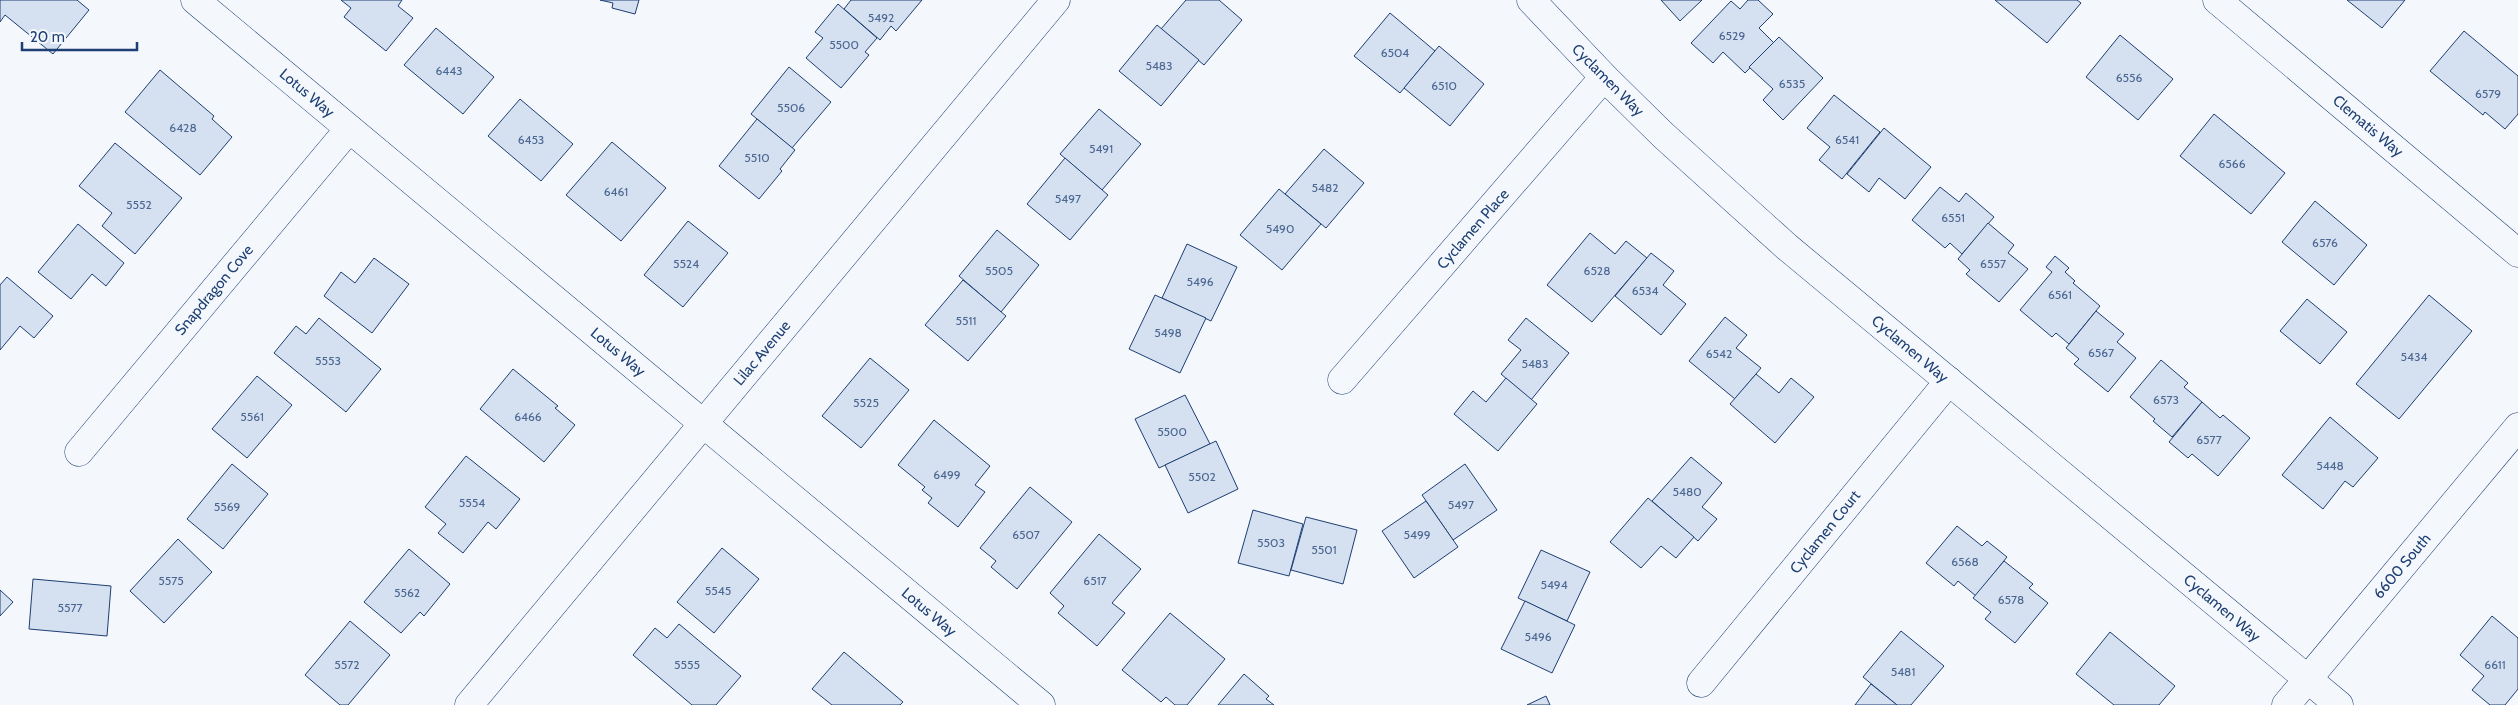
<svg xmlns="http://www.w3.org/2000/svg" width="2518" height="705" font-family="Cabin,sans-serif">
	<rect width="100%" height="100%" fill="#f4f7fb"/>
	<g fill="#d5e0f0" stroke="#1d3f73">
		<polygon points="0,0 77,0 89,10 53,54 5,15 0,22"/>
		<polygon points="341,0 402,0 398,6 413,18 386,51 344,17 351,8"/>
		<polygon points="600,0 639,0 635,14 612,8 613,3"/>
		<polygon points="851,0 922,0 896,31 891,26 880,40 844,9"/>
		<polygon points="1186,0 1219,0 1242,20 1204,65 1161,29"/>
		<polygon points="1661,0 1702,0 1680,21"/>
		<polygon points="1748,0 1758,0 1773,14 1759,28 1774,43 1745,73 1723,52 1713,63 1691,43 1731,1 1740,9"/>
		<polygon points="1995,0 2077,0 2081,3 2047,43"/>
		<polygon points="2347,0 2405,0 2382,28"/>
		<polygon points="838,4 877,38 865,52 869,55 841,88 806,58 823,38 815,32"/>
		<polygon points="1390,13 1435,51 1400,93 1354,56"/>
		<polygon points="1157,25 1199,60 1161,106 1119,71"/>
		<polygon points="436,28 494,77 463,114 404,65"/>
		<polygon points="2464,31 2518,76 2518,114 2505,129 2485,112 2483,115 2430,71"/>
		<polygon points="2120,35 2173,79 2138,120 2086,77"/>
		<polygon points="1779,37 1823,78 1783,120 1763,100 1773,89 1749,67"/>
		<polygon points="1439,46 1484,84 1450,126 1404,88"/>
		<polygon points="789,67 831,102 792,148 751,114"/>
		<polygon points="160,70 214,116 212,119 232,137 200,175 125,112"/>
		<polygon points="1834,95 1880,132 1842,179 1819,160 1830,147 1807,128"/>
		<polygon points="520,99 573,144 541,181 488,136"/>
		<polygon points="1099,109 1141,144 1102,190 1060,154"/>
		<polygon points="2214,114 2285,173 2251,214 2180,156"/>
		<polygon points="757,119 795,150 780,169 782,171 759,199 719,166"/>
		<polygon points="1884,128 1931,167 1905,199 1879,178 1869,192 1847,174"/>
		<polygon points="612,142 666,188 621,241 566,195"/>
		<polygon points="115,143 182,198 135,254 102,226 112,213 79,186"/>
		<polygon points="1324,149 1364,183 1326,228 1285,194"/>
		<polygon points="1065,158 1108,195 1070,240 1027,204"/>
		<polygon points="1940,187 1959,202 1966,193 1994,217 1962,254 1950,243 1945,248 1912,220"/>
		<polygon points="1279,189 1321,224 1282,270 1240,235"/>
		<polygon points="2315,201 2367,245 2334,285 2282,242"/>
		<polygon points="688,221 728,253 683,307 644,275"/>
		<polygon points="1988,223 2014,245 2008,253 2028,269 1999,302 1966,274 1970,270 1958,259"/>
		<polygon points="78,224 124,263 106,286 92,274 71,299 38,272"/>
		<polygon points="997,230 1039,265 1001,312 959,276"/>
		<polygon points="1590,233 1615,254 1626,241 1647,258 1592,322 1547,285"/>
		<polygon points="1187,244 1237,267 1211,321 1162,298"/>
		<polygon points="1651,253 1674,271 1663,285 1686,304 1661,335 1615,296"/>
		<polygon points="2055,256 2069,268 2065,272 2075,281 2073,283 2100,306 2069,344 2056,333 2052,337 2020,310 2052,272 2046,267"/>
		<polygon points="374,258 409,284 372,333 324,296 341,272 355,283"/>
		<polygon points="7,277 53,316 34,338 20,326 0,350 0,285"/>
		<polygon points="963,280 1006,316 968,361 925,325"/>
		<polygon points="1155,295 1206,318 1180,373 1129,349"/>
		<polygon points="2429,295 2472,331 2399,419 2356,384"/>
		<polygon points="2307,299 2347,332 2320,364 2280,331"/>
		<polygon points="2096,311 2124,334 2117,342 2136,358 2108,392 2074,364 2079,359 2066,348"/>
		<polygon points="1725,317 1747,335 1736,348 1761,368 1735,399 1689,361"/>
		<polygon points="319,318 381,369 346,412 274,353 296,326 306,334"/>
		<polygon points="1526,318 1569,353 1531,400 1501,374 1521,350 1508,340"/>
		<polygon points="870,358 909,390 861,448 822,416"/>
		<polygon points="2161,360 2188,383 2184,387 2202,402 2172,437 2153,421 2155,419 2130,397"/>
		<polygon points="513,369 558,406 555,408 575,425 544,462 480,409"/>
		<polygon points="1756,374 1779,393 1791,378 1814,397 1775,443 1730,404"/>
		<polygon points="257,376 292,405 247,458 212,429"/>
		<polygon points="1506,378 1537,404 1498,451 1454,414 1473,391 1486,402"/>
		<polygon points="1185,395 1210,444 1159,468 1135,419"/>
		<polygon points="2202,402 2220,418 2223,415 2250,438 2218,476 2192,454 2188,458 2169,442"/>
		<polygon points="2330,417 2378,458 2353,487 2345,481 2323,509 2282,475"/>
		<polygon points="934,420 990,466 975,485 985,492 958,527 928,503 932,498 922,490 925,487 898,465"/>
		<polygon points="1216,441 1238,489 1188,513 1165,465"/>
		<polygon points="466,456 520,499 496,529 488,522 463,553 438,533 446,524 425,507"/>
		<polygon points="1691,457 1722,483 1702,507 1717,519 1698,541 1652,501"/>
		<polygon points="232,464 268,494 223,549 187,519"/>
		<polygon points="1465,464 1497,510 1453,540 1422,495"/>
		<polygon points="1030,487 1072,522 1017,589 991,567 996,561 980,548"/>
		<polygon points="1648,498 1694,537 1676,558 1661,546 1641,568 1610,542"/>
		<polygon points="1426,501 1458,547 1414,578 1382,531"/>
		<polygon points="1253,510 1303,524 1289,576 1238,563"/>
		<polygon points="1306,517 1357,530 1343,584 1291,570"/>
		<polygon points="1957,526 1982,546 1987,541 2007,557 1976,596 1958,581 1954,586 1926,563"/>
		<polygon points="1099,534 1141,569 1112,603 1125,613 1097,646 1058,613 1064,606 1050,593"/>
		<polygon points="178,539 212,572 164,623 130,591"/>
		<polygon points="722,548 759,579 714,633 677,602"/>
		<polygon points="409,549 450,584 424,616 420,612 401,633 364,602"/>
		<polygon points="1541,550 1590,572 1567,621 1518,598"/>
		<polygon points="2004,561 2033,584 2029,588 2048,603 2015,643 1985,619 1991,612 1973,598"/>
		<polygon points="33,579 111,586 107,636 29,629"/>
		<polygon points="0,590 13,602 0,616"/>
		<polygon points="1525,601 1575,625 1552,673 1501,649"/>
		<polygon points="1170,613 1225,659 1187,705 1175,705 1166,697 1161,702 1122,670"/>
		<polygon points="2492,616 2518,638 2518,689 2505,705 2490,705 2472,690 2484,676 2460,655"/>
		<polygon points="350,621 390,655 348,705 340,705 305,675"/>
		<polygon points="679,624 741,676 716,705 692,705 633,655 655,628 667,638"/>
		<polygon points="1901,631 1944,666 1911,705 1897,705 1863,677"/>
		<polygon points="2110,632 2175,686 2159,705 2114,705 2076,674"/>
		<polygon points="844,652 903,702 900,705 832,705 812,689"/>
		<polygon points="1244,674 1269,696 1266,699 1274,705 1218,705"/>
		<polygon points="1871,684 1897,705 1855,705"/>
		<polygon points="1546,696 1550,705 1527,705"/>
	</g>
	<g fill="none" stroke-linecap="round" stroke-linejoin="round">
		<defs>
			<g id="minor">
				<polyline points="195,0 1041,705"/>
				<polyline points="1531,0 1604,77 1663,135 1787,247 2339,705"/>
				<polyline points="2217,0 2518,253"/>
				<polyline points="1342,380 1604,77"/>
				<polyline points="79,452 349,129"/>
				<polyline points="1701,683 1949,381"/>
				<polyline points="469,705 1056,0"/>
				<polyline points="2286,705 2518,427"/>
			</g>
		</defs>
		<use href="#minor" stroke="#1d3f73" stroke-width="29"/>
		<use href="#minor" stroke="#f4f7fb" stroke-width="28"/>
	</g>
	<g text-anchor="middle" stroke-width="4" stroke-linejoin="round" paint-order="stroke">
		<g font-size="12" fill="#4b6792">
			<text x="881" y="22">5492</text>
			<text x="1732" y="40">6529</text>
			<text x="844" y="49">5500</text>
			<text x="1395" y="57">6504</text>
			<text x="1159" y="70">5483</text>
			<text x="449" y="75">6443</text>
			<text x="2129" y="82">6556</text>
			<text x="1792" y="88">6535</text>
			<text x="1444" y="90">6510</text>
			<text x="2488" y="98">6579</text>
			<text x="791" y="112">5506</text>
			<text x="183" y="132">6428</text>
			<text x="531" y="144">6453</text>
			<text x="1847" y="144">6541</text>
			<text x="1101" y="153">5491</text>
			<text x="757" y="162">5510</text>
			<text x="2232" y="168">6566</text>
			<text x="1325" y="192">5482</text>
			<text x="616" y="196">6461</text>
			<text x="1068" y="203">5497</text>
			<text x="139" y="209">5552</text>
			<text x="1953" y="222">6551</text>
			<text x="1280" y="233">5490</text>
			<text x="2325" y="247">6576</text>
			<text x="686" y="268">5524</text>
			<text x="1993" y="268">6557</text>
			<text x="999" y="275">5505</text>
			<text x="1597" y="275">6528</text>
			<text x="1200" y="286">5496</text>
			<text x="1645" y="295">6534</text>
			<text x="2060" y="299">6561</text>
			<text x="966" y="325">5511</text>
			<text x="1168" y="337">5498</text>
			<text x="2101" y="357">6567</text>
			<text x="1719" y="358">6542</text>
			<text x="2414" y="361">5434</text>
			<text x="328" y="365">5553</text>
			<text x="1535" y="368">5483</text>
			<text x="2166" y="404">6573</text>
			<text x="866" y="407">5525</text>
			<text x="252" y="421">5561</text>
			<text x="528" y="421">6466</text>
			<text x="1172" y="436">5500</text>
			<text x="2209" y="444">6577</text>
			<text x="2330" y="470">5448</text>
			<text x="947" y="479">6499</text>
			<text x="1202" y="481">5502</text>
			<text x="1687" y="496">5480</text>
			<text x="472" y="507">5554</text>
			<text x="1461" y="509">5497</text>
			<text x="227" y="511">5569</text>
			<text x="1026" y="539">6507</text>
			<text x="1417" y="539">5499</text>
			<text x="1271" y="547">5503</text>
			<text x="1324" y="554">5501</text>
			<text x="1965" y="566">6568</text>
			<text x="171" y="585">5575</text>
			<text x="1095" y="585">6517</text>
			<text x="1554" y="589">5494</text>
			<text x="718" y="595">5545</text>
			<text x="407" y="597">5562</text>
			<text x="2011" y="604">6578</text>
			<text x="70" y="612">5577</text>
			<text x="1538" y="641">5496</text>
			<text x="347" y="669">5572</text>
			<text x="687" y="669">5555</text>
			<text x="2495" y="669">6611</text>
			<text x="1903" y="676">5481</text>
		</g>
		<g font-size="15" fill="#1d3f73" stroke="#f4f7fb">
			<text transform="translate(1608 80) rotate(45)" y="5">Cyclamen Way</text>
			<text transform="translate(307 93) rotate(40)" y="5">Lotus Way</text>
			<text transform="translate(2368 126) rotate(40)" y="5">Clematis Way</text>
			<text transform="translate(1473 229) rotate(-49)" y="5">Cyclamen Place</text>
			<text transform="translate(214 290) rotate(-50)" y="5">Snapdragon Cove</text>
			<text transform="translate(1910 349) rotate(40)" y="5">Cyclamen Way</text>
			<text transform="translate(618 352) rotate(40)" y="5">Lotus Way</text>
			<text transform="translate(762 353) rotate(-50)" y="5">Lilac Avenue</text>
			<text transform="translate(1825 532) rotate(-51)" y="5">Cyclamen Court</text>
			<text transform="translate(2402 566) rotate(-50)" y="5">6600 South</text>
			<text transform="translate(2222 608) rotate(40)" y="5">Cyclamen Way</text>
			<text transform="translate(929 612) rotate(40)" y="5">Lotus Way</text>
		</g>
	</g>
	<path d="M22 42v8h115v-8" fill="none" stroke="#1d3f73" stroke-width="2.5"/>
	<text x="30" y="42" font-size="15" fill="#1d3f73" stroke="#f4f7fb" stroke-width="4" paint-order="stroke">20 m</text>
</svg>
